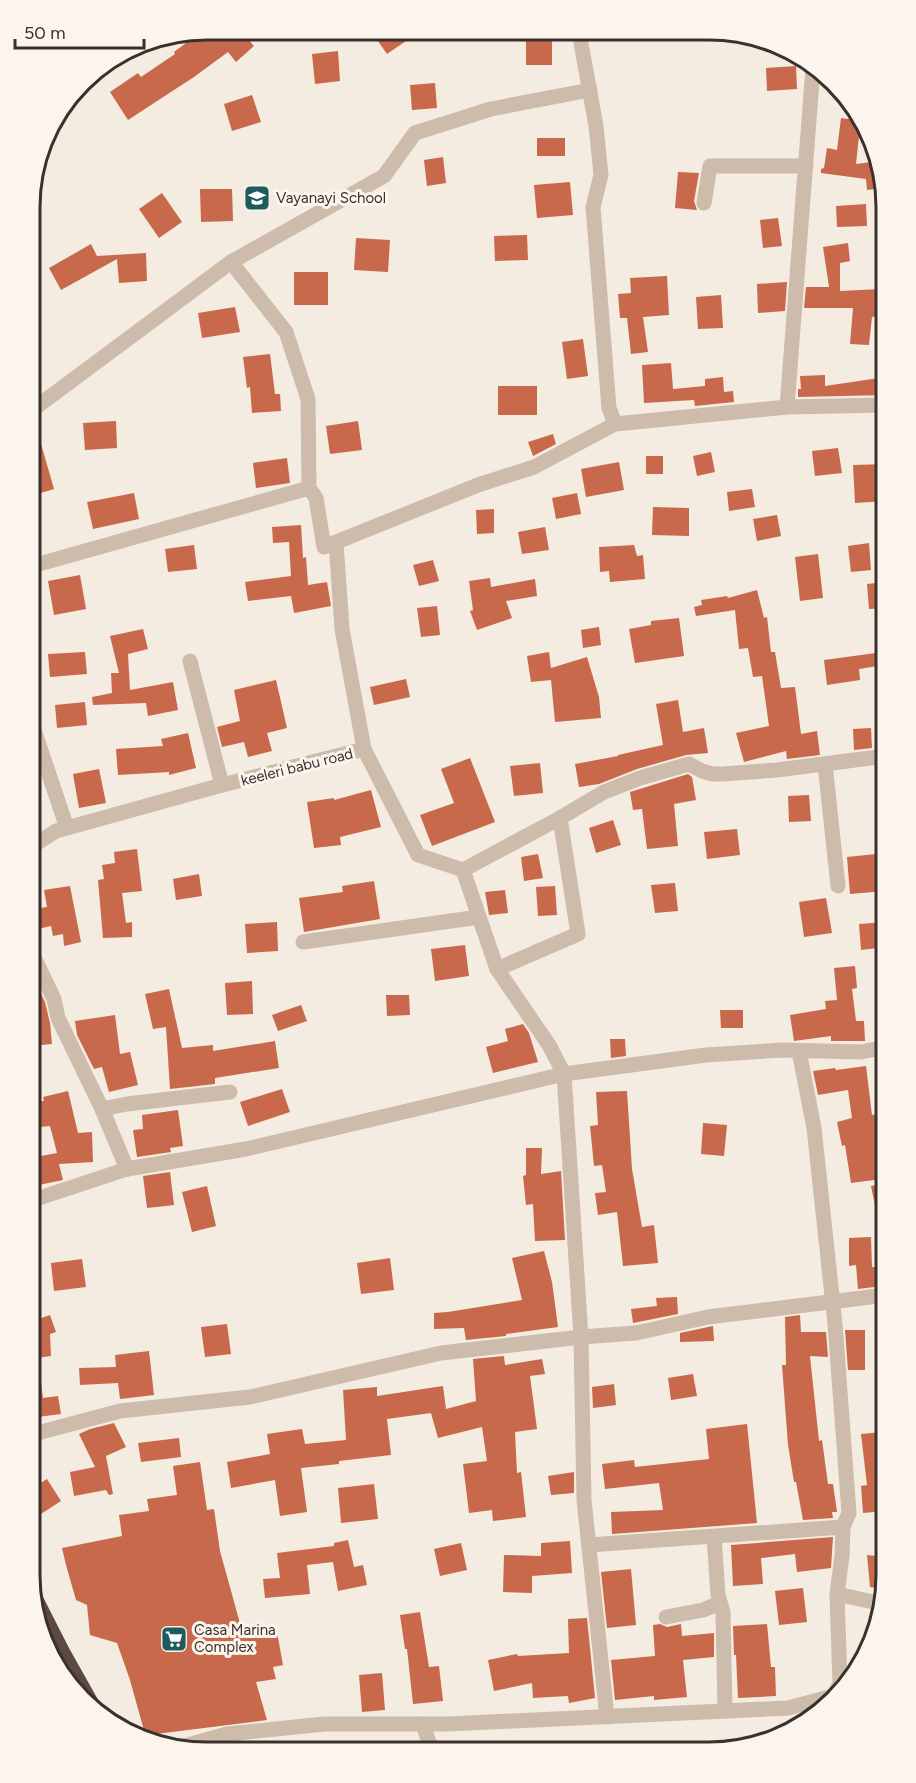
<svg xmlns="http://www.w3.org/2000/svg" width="916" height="1783" font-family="Figtree,sans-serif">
	<rect width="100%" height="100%" fill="#f4ebe1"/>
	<g fill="#c8694b">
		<polygon points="207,30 225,30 230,41 241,31 254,46 236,62 228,52 194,77 128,120 110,92 138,73 141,77 175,54 174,52 202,31"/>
		<polygon points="371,31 399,31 406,41 387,54"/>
		<rect x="526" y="39" width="26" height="26"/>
		<polygon points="338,51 340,81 315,84 312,54"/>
		<polygon points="796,66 797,89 767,91 766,68"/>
		<polygon points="435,83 437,108 412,110 410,85"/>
		<polygon points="252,95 261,122 232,131 224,104"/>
		<polygon points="841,118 856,120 860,126 856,164 878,161 883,188 867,190 866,179 821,173 821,169 824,168 827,148 837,150"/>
		<rect x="537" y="138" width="28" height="18"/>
		<polygon points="443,157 446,183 427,186 424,160"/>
		<polygon points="678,172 699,173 694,201 697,210 675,208"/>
		<polygon points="570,182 573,215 537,218 534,185"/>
		<polygon points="200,189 232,189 233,221 201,222"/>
		<polygon points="162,193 182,222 159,238 139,209"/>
		<polygon points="866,204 867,226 837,227 836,206"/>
		<polygon points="778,218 782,246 763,248 760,220"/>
		<polygon points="527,235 528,260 495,261 494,236"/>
		<polygon points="356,238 390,240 388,272 354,270"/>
		<polygon points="848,243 850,261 840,263 840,291 881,289 882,316 872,317 869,345 850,344 853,308 804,308 806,287 829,287 823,247"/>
		<polygon points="91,244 97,256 146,253 147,281 119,283 117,259 61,290 49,268"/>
		<rect x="294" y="272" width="34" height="33"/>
		<polygon points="667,276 669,315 643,317 648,352 631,354 627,318 620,318 618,294 631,293 630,278"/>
		<polygon points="787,282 785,311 758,313 757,284"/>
		<polygon points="721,295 723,328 698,329 696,297"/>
		<polygon points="235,307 240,332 202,338 198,313"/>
		<polygon points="583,339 588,376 567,379 562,342"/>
		<polygon points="270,354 275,394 280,394 281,411 252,413 250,387 247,388 243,357"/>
		<polygon points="671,363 673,389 705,386 705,379 723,377 724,392 733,391 734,402 695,406 694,400 644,403 642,365"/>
		<polygon points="825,375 825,386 886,377 886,395 798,397 798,389 801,389 800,376"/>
		<rect x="498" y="386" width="39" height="29"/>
		<polygon points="116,421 117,448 85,450 83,423"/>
		<polygon points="358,421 362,450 330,454 326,426"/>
		<polygon points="35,423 54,489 31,496 31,424"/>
		<polygon points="553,434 556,444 533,456 528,442"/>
		<polygon points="838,448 842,473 815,476 812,451"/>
		<polygon points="711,452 715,472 697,476 693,456"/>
		<rect x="646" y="456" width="17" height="18"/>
		<polygon points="287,458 290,483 256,488 253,463"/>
		<polygon points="619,462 624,490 586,497 581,469"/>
		<polygon points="886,464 886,501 855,503 853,465"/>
		<polygon points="752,489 755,507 729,511 727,492"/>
		<polygon points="134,493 139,519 93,529 87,502"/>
		<polygon points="577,493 581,514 556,519 552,498"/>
		<polygon points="653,507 689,508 689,536 652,535"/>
		<polygon points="494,509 494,533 477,534 476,510"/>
		<polygon points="777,515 781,536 757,541 753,519"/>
		<polygon points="301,525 303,558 306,557 308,585 327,582 331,606 294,613 291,596 248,601 245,582 291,576 289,542 273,543 272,527"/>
		<polygon points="545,527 549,550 522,554 518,532"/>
		<polygon points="869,543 871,570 851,572 848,546"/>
		<polygon points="194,545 197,569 168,572 165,549"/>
		<polygon points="634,545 637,556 643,555 645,579 610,582 609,571 600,572 599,547"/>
		<polygon points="818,554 823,598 800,601 795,557"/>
		<polygon points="433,560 439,581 419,586 413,565"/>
		<polygon points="80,575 86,609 54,615 48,581"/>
		<polygon points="490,578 491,587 535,579 537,596 506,601 512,618 477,630 470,611 473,610 469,581"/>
		<polygon points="886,582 886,608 869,609 867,584"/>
		<polygon points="757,590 764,618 767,617 771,652 775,652 781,688 795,687 801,734 817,731 820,755 787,759 786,751 744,762 736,733 769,726 762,676 753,677 748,648 739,649 735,610 696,616 694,607 702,605 701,600 727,596 728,598"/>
		<polygon points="437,606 440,635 421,637 417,608"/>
		<polygon points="679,618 684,656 635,663 629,629 651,625 651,621"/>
		<polygon points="599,627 601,645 583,648 581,630"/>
		<polygon points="143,629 148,649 128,654 130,690 173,682 178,710 148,716 146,703 93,705 92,697 112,693 111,673 119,673 110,636"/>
		<polygon points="85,652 87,674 50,677 48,654"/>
		<polygon points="549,652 551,668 587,657 599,697 601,718 555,722 551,680 531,682 527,656"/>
		<polygon points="876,653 878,666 859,669 860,680 827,685 824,660"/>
		<polygon points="406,679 410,697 374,705 370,687"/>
		<polygon points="276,680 287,728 267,733 272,751 248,757 244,742 222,747 217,727 240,721 234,690"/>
		<polygon points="678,700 683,732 704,728 708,753 686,755 637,769 599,784 579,787 575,764 618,756 618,755 663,745 656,704"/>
		<polygon points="85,702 87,725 57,728 55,705"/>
		<polygon points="871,728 872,748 854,750 853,729"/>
		<polygon points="188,733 196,768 169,775 169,772 118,775 116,749 163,746 161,739"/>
		<polygon points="470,758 495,822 432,846 420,815 454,803 441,769"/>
		<polygon points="540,763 543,793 514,796 510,766"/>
		<polygon points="99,769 106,803 79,808 73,774"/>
		<polygon points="688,774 692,777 696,800 674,804 678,846 647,849 642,809 633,810 630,792"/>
		<polygon points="371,790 381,827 340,837 341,845 314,848 307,802 334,798 334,800"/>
		<polygon points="809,795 811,821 789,822 788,796"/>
		<polygon points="613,820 621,845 596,853 589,828"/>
		<polygon points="737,829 740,855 707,859 704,832"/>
		<polygon points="137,849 142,891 122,893 126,923 132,922 132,937 103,938 98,880 104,879 102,865 115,863 114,852"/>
		<polygon points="886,853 886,891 850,894 847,857"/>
		<polygon points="538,854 543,878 524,881 521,857"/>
		<polygon points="199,874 202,896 176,900 173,879"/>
		<polygon points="374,881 380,919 304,932 299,898 343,892 342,886"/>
		<polygon points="675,883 678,911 655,913 651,885"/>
		<polygon points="70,886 81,942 64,946 63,934 53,936 51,926 38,929 34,909 47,907 44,890"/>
		<polygon points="555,886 557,915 538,916 536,887"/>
		<polygon points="505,890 508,913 489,915 485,892"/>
		<polygon points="826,898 832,933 804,937 799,902"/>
		<polygon points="277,922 278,951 247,953 245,924"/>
		<polygon points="886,922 886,947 861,950 859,924"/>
		<polygon points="465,945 469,976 435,981 431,949"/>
		<polygon points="855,966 857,988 852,989 856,1021 864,1021 865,1041 831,1041 831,1036 794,1041 790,1015 826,1009 825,1001 837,1000 834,968"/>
		<polygon points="252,981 253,1014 227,1015 225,983"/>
		<polygon points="169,989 182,1048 213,1045 213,1051 275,1041 279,1068 215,1078 215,1084 170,1089 166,1027 153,1029 145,994"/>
		<polygon points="39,990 45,1002 50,1023 52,1044 31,1046 31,991"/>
		<polygon points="386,995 409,995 410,1015 387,1016"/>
		<polygon points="301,1005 307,1021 278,1031 272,1015"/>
		<polygon points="720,1010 743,1010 743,1028 721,1028"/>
		<polygon points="115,1015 120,1054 130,1052 138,1085 109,1092 102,1067 94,1069 77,1035 75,1021"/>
		<polygon points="523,1024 529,1033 538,1062 493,1073 486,1047 508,1041 505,1029"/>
		<polygon points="610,1039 625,1039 626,1056 611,1058"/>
		<polygon points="866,1066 872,1115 886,1113 886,1141 877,1143 882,1179 851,1183 845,1145 842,1146 837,1122 852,1118 848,1090 818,1095 813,1071 835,1068 836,1070"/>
		<polygon points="282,1089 290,1112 248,1126 240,1102"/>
		<polygon points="68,1091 78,1133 92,1132 93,1162 59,1164 63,1180 34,1186 30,1158 57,1153 50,1126 30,1128 31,1102 44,1101 43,1097"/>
		<polygon points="627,1091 632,1169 642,1227 654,1225 658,1263 623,1266 617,1212 598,1215 595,1193 606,1192 602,1165 594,1166 590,1126 598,1125 596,1092"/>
		<polygon points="178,1110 183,1146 170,1148 171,1152 137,1157 133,1130 143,1129 142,1115"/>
		<polygon points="703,1123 727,1125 724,1156 701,1154"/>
		<polygon points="526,1148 542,1148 541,1174 561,1171 565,1240 535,1241 533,1204 526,1205 523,1176 526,1175"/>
		<polygon points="170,1172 174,1205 147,1208 143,1176"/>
		<polygon points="886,1183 886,1224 879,1225 871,1186"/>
		<polygon points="207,1186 216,1226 192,1232 182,1192"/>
		<polygon points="871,1237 872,1267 881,1267 882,1286 858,1289 856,1265 849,1266 849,1238"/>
		<polygon points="544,1251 552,1282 558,1327 506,1334 506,1336 466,1340 464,1328 434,1329 434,1313 448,1312 522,1300 512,1258"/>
		<polygon points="390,1258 394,1290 361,1294 357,1263"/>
		<polygon points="82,1259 86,1287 54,1291 51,1263"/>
		<polygon points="677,1297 678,1314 633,1323 631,1309 657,1306 656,1298"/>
		<polygon points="50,1315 56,1332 50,1334 51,1356 30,1359 30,1322"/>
		<polygon points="800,1315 801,1332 826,1332 828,1357 810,1356 819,1441 822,1440 828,1484 833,1484 837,1512 832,1512 833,1518 803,1520 796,1482 794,1482 788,1445 782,1365 786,1365 785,1317"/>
		<polygon points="227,1324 231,1354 205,1357 201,1327"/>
		<polygon points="713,1326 714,1341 680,1342 680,1333"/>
		<polygon points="845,1330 865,1330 865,1370 848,1370"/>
		<polygon points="149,1351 154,1395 120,1399 118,1383 80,1385 79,1368 116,1367 115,1355"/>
		<polygon points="504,1356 505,1365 542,1359 545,1374 530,1376 537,1429 515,1432 517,1473 521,1472 526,1517 493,1521 492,1510 469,1513 463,1464 487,1461 482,1427 438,1438 431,1413 387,1419 391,1455 339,1461 339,1464 301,1468 307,1512 280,1516 275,1480 231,1488 227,1462 270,1454 267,1434 302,1429 305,1444 346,1440 343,1390 377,1387 377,1396 443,1386 446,1409 476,1401 473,1359"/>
		<polygon points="39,1368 43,1398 58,1396 61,1414 30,1418 30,1369"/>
		<polygon points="693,1374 697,1396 671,1400 668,1378"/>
		<polygon points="614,1384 616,1405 593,1408 592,1387"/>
		<polygon points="114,1423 126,1447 106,1456 113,1494 109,1495 106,1490 74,1496 70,1472 95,1467 79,1434 90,1429"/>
		<polygon points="747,1424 757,1523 612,1534 611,1512 663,1510 659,1483 605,1489 602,1464 634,1460 635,1467 709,1459 706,1429"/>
		<polygon points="882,1432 886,1469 886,1511 863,1513 861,1486 867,1485 861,1434"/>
		<polygon points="179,1438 181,1457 141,1462 138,1443"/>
		<polygon points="200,1462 207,1510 214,1509 220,1551 244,1638 277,1632 283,1665 273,1667 276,1679 256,1682 267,1720 148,1735 145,1734 130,1680 117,1643 90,1635 87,1605 76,1600 66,1565 62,1548 122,1536 119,1515 149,1511 147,1499 177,1495 173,1466"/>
		<polygon points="574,1472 574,1493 551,1495 548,1476"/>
		<polygon points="47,1479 61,1501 30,1521 30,1489"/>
		<polygon points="374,1484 378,1519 341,1523 338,1488"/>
		<polygon points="833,1537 831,1568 797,1572 795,1554 761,1558 763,1584 733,1586 731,1545"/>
		<polygon points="348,1540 354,1567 363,1565 367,1585 338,1591 333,1562 307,1565 310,1594 265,1598 263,1579 280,1578 277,1553 334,1546 334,1543"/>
		<polygon points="570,1541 572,1573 532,1576 532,1593 503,1592 504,1555 541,1556 541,1543"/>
		<polygon points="461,1543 467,1570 440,1576 434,1549"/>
		<polygon points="867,1555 886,1557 885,1589 870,1587"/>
		<polygon points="631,1569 636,1625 607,1628 601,1572"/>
		<polygon points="803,1588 807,1622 779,1625 775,1591"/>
		<polygon points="420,1612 429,1667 439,1666 443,1701 413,1704 407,1649 405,1649 400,1615"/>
		<polygon points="587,1618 595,1698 569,1703 568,1696 533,1698 532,1683 494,1691 488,1660 517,1654 518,1656 569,1653 568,1619"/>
		<polygon points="660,1624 667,1627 681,1624 682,1636 714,1633 714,1657 683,1660 687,1697 654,1700 654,1696 615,1700 611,1660 655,1656 653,1625"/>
		<polygon points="767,1624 771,1667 775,1667 776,1696 738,1698 736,1655 734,1655 733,1626"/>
		<polygon points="382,1673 385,1710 362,1712 359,1675"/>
	</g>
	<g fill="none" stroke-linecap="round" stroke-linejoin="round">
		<g stroke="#cdbbac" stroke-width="15">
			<polyline points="579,32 596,126 601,175 593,207 609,408 615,424"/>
			<polyline points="704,203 710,166 806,166"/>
			<polyline points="231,262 384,176 415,133 491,109 590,90"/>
			<polyline points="787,407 813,68"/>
			<polyline points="31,411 231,262 286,332 308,399 309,488 316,498 324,547 478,485 534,467 615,424 787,407 886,405"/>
			<polyline points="32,566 309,488"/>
			<polyline points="190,661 222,785"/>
			<polyline points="31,721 67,828"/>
			<polyline points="825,764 838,886"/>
			<polyline points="31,847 56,831 222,785 364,749 342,629 336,542"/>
			<polyline points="463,870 560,818"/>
			<polyline points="303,942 479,917"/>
			<polyline points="31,943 32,953 54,999 58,1018 102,1109"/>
			<polyline points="497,969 578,934 560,818 604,792 640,778 689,764 702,771 712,774 722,774 777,770 886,756"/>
			<polyline points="799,1051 814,1128 835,1324 849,1513 843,1527"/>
			<polyline points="127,1169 102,1109 127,1104 230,1092"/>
			<polyline points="30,1201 127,1169 246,1149 564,1074 549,1045 497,969 463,870 418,855 364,749"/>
			<polyline points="30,1435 120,1411 250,1397 441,1353 581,1337 564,1074 706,1055 782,1050 861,1052 886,1047"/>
			<polyline points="714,1537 718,1595 723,1612 725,1711"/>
			<polyline points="589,1545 843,1527 842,1556 837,1594"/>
			<polyline points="666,1617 703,1610 720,1603"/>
			<polyline points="607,1717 584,1500 581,1337 636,1333 708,1317 886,1295"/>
			<polyline points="423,1724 432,1752"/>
			<polyline points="177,1748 227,1734 324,1724 448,1724 788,1708 833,1696 840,1684 837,1594 882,1604"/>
		</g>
		<polyline stroke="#5c4a42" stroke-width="18" points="33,1597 62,1654 94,1711"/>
	</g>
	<defs>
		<symbol id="school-square" viewBox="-11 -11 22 22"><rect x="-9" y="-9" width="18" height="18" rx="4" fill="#1f5a5e" stroke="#fbf5ee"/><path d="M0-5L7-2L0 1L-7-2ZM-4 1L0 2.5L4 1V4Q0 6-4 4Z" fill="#fff"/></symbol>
		<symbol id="supermarket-square" viewBox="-11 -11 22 22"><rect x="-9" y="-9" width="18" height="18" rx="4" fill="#1f5a5e" stroke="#fbf5ee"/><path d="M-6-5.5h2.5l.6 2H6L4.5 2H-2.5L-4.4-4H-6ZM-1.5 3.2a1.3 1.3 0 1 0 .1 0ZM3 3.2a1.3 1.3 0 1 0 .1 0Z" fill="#fff"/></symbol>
	</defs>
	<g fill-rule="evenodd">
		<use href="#school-square" x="242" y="183" width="30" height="30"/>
		<use href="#supermarket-square" x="159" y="1624" width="30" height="30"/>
	</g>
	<g text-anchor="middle" stroke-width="6" stroke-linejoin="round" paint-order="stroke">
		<g font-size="15" fill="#3b302b" stroke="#fbf5ee" text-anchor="start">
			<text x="276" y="203">Vayanayi School</text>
			<text x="194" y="1635">Casa Marina<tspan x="194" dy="17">Complex</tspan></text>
		</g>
		<g font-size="15" fill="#3b302b" stroke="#fbf5ee">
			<text transform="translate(297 767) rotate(-14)" y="5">keeleri babu road</text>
		</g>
	</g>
	<path d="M0 0H916V1783H0ZM207 40H709A167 167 0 0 1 876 207V1575A167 167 0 0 1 709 1742H207A167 167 0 0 1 40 1575V207A167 167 0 0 1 207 40Z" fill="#fbf5ee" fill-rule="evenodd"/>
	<path fill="none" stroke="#3b302b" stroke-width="3" d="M207 40H709A167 167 0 0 1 876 207V1575A167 167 0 0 1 709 1742H207A167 167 0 0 1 40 1575V207A167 167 0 0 1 207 40Z"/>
	<path d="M15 39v9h129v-9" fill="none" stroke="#3b302b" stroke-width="3"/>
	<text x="24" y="39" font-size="18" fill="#3b302b" stroke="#fbf5ee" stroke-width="4.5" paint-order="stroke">50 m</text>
</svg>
